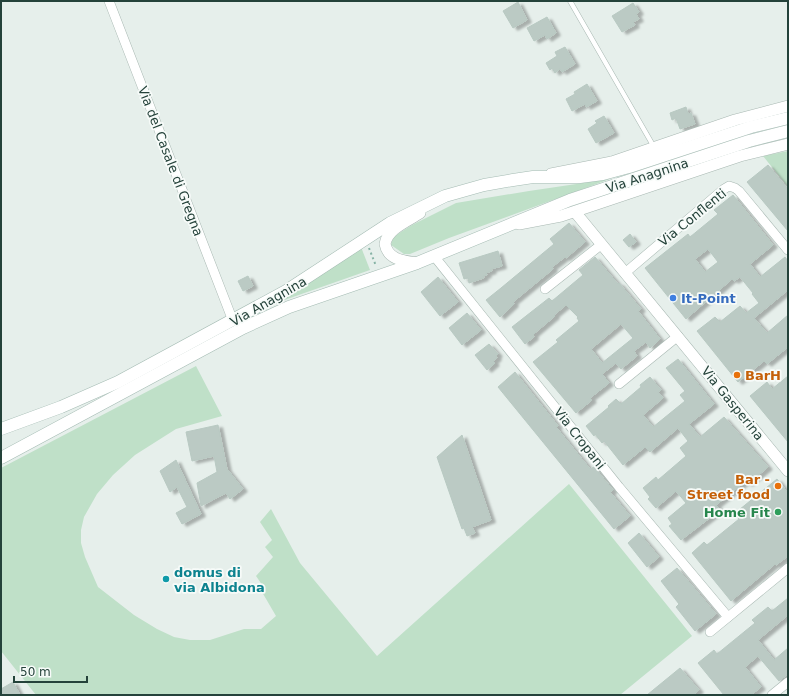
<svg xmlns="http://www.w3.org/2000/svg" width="789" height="696" font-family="'DejaVu Sans',sans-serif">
	<defs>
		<filter id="shadow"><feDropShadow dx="4.5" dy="2.5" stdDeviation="1" flood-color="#0004"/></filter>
	</defs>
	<rect width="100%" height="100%" fill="#e6efeb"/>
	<g fill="#bfe0c8">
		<polygon points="788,151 788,187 763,156"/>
		<polygon points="610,179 449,238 410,254 404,254 391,245 393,237 412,225 456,203 529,191"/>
		<polygon points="361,247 370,270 273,304"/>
		<polygon points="196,366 222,416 176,429 135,455 113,475 97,494 84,517 81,530 81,543 85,557 98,587 134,615 157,629 174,637 190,640 210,640 244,629 261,629 276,616 262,592 265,589 256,576 273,557 265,547 272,540 260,522 271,509 300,563 377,656 569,484 692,636 620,695 36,695 1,651 1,468"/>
	</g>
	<g fill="#bbcac4" stroke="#b8c9c2" fill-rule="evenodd" filter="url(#shadow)">
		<polygon points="518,2 527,20 513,28 503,11"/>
		<polygon points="633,3 639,12 636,14 639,19 633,22 635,25 622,32 612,16"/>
		<polygon points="547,17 556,33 547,39 545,35 534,41 527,28"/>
		<polygon points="565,47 575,64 562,72 560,69 555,73 552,68 550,70 546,63 557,56 555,52"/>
		<polygon points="587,84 597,101 586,107 585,104 572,111 566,99 575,94 574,92"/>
		<polygon points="686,107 688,114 691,113 695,124 680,129 676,118 672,120 670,113"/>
		<polygon points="604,116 614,133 596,143 588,129 597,123 595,121"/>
		<polygon points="768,165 788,189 788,231 747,182"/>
		<path d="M733,195L773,245L750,264L760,277L785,257L788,261V290L754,318L767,333L788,315V347L767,364L764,361L738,382L697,331L715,317L720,322L740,306L746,313L759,303L752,294L753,293L740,277L734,281L732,279L686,319L645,268L688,234L690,237L718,214L714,210ZM708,249L718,262L705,272L695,259Z"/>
		<polygon points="569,223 585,242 566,258 565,257 552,267 553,269 513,302 514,304 500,317 486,300 501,288 554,244 550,239"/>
		<polygon points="630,234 636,242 629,247 623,240"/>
		<polygon points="498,251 502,266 491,269 492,271 486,273 487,275 483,276 484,278 469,283 468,278 464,279 459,263"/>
		<path d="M595,257L618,284L619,283L641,309L638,311L660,339L650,348L646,342L634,351L637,356L621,369L616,363L602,374L609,383L590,398L592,400L576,413L533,362L558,342L556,340L579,321L577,318L578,317L566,305L554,315L555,316L536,332L533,335L534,337L525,344L512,327L549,298L552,301L583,275L579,270ZM621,324L633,338L602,363L591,349Z"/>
		<polygon points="248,276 253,286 243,291 238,281"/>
		<polygon points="438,277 458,302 440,316 421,292"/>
		<polygon points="467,313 481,330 462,345 449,328"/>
		<polygon points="489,344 498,354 496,356 497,358 493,361 495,363 487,370 475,355"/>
		<polygon points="678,359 714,404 689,424 700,437 724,417 768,467 748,484 746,481 716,505 720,510 681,540 669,526 672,524 668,518 686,503 676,491 656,508 648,499 650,497 643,488 656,477 658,480 686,456 680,448 688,441 678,428 650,452 645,447 623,465 604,441 602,443 595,434 594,436 586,426 609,407 608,406 616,399 621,404 641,387 640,385 650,377 661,390 658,392 663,398 643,415 653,427 685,401 680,395 685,391 666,368"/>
		<polygon points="515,372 558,426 556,427 590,469 594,467 613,490 610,492 630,516 614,529 498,387"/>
		<polygon points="788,376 788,442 750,396 767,382 772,389"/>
		<polygon points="218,425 227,469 243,489 230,499 226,493 201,506 197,483 217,472 214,456 192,461 186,432"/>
		<polygon points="462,435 491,520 472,527 475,533 467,536 464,528 462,529 437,457"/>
		<polygon points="176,460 201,514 182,524 176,513 187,507 177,487 170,492 160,471"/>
		<polygon points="777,479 788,493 788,556 776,565 775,564 731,601 692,553 704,542 707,545 739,519 734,514"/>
		<polygon points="639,533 659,557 647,567 628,543"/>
		<polygon points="677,568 716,614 695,631 676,607 679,604 661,581"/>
		<polygon points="788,598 788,615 758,640 774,660 788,648 788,674 779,681 758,656 745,667 761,687 751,695 724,695 698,663 714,650 717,654 755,623 752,620 768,607 772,611"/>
		<polygon points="680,668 699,690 693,695 647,695"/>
		<polygon points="13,682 20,695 1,695 1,689"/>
	</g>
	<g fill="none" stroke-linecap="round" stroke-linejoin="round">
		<defs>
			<polyline id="service" points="570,1 654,147"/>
			<g id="minor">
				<polyline points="109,1 233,321"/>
				<polyline points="434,256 619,487 728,617"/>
				<polyline points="625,273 724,189 729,186 735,188 739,191 788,250"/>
				<polyline points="545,289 602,244"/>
				<polyline points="619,384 678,336"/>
				<polyline points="710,632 788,568"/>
				<polyline points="772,695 788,682"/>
			</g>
			<g id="tertiary">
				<polyline points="551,174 612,162 735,120 788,106"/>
				<polyline points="575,212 788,471"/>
				<polyline points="519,224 561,216 740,156 788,144"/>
				<path d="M417,263C404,261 388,260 385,244C387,229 408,221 420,213"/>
			</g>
			<g id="secondary">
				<polyline points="1,429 61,407 118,382 286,291 390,223 445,196 484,185 513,180 533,177 580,177 603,174 629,167 751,127 788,118"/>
				<polyline points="1,458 243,328 289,307 417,263 570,200 749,141 788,131"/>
			</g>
		</defs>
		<use href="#service" stroke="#a8b8b2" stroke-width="5.5"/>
		<use href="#minor" stroke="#a8b8b2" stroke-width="10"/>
		<use href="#tertiary" stroke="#a8b8b2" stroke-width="12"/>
		<use href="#secondary" stroke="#a4bbb3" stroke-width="13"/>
		<polyline stroke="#86b3a5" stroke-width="2" stroke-dasharray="2 3" stroke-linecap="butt" points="369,248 376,266"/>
		<use href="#service" stroke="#fff" stroke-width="4.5"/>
		<use href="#minor" stroke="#fff" stroke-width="9"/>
		<use href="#tertiary" stroke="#fff" stroke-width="11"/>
		<use href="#secondary" stroke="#fff" stroke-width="12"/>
	</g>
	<circle fill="#3f7fe0" stroke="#f7fbf9" stroke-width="1.5" cx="673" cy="298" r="4"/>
	<g fill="#e8710a" stroke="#f7fbf9" stroke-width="1.5">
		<circle cx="737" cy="375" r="4"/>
		<circle cx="778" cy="486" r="4"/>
	</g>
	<circle fill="#2e9e5b" stroke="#f7fbf9" stroke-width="1.5" cx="778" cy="512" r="4"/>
	<circle fill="#0f9aa8" stroke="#f7fbf9" stroke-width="1.5" cx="166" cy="579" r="4"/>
	<g text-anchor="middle" stroke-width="3.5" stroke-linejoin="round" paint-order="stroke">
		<g font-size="13" fill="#24423a" stroke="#f7fbf9">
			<text transform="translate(171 161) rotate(69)" y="5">Via del Casale di Gregna</text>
			<text transform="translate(647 175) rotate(-18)" y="5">Via Anagnina</text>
			<text transform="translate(692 217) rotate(-39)" y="5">Via Conflenti</text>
			<text transform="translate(268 301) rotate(-30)" y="5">Via Anagnina</text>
			<text transform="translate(733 403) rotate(51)" y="5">Via Gasperina</text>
			<text transform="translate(580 438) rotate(52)" y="5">Via Cropani</text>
		</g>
		<g font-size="13" font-weight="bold" fill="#366cbe" stroke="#f7fbf9" text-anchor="start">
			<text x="681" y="303">It-Point</text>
		</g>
		<g font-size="13" font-weight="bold" fill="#c56008" stroke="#f7fbf9" text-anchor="start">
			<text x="745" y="380">BarH</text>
			<text x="770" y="484" text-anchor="end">Bar -<tspan x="770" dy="15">Street food</tspan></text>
		</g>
		<g font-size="13" font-weight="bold" fill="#27864d" stroke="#f7fbf9" text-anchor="end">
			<text x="770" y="517">Home Fit</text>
		</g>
		<g font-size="13" font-weight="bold" fill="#0d838f" stroke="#f7fbf9" text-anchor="start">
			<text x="174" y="577">domus di<tspan x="174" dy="15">via Albidona</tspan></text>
		</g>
	</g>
	<rect width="789" height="696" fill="none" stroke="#24423a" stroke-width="4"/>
	<path d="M14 676v6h73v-6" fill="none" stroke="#24423a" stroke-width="2"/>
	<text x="20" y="676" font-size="12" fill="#24423a" stroke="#f7fbf9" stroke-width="3" paint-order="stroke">50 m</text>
</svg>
